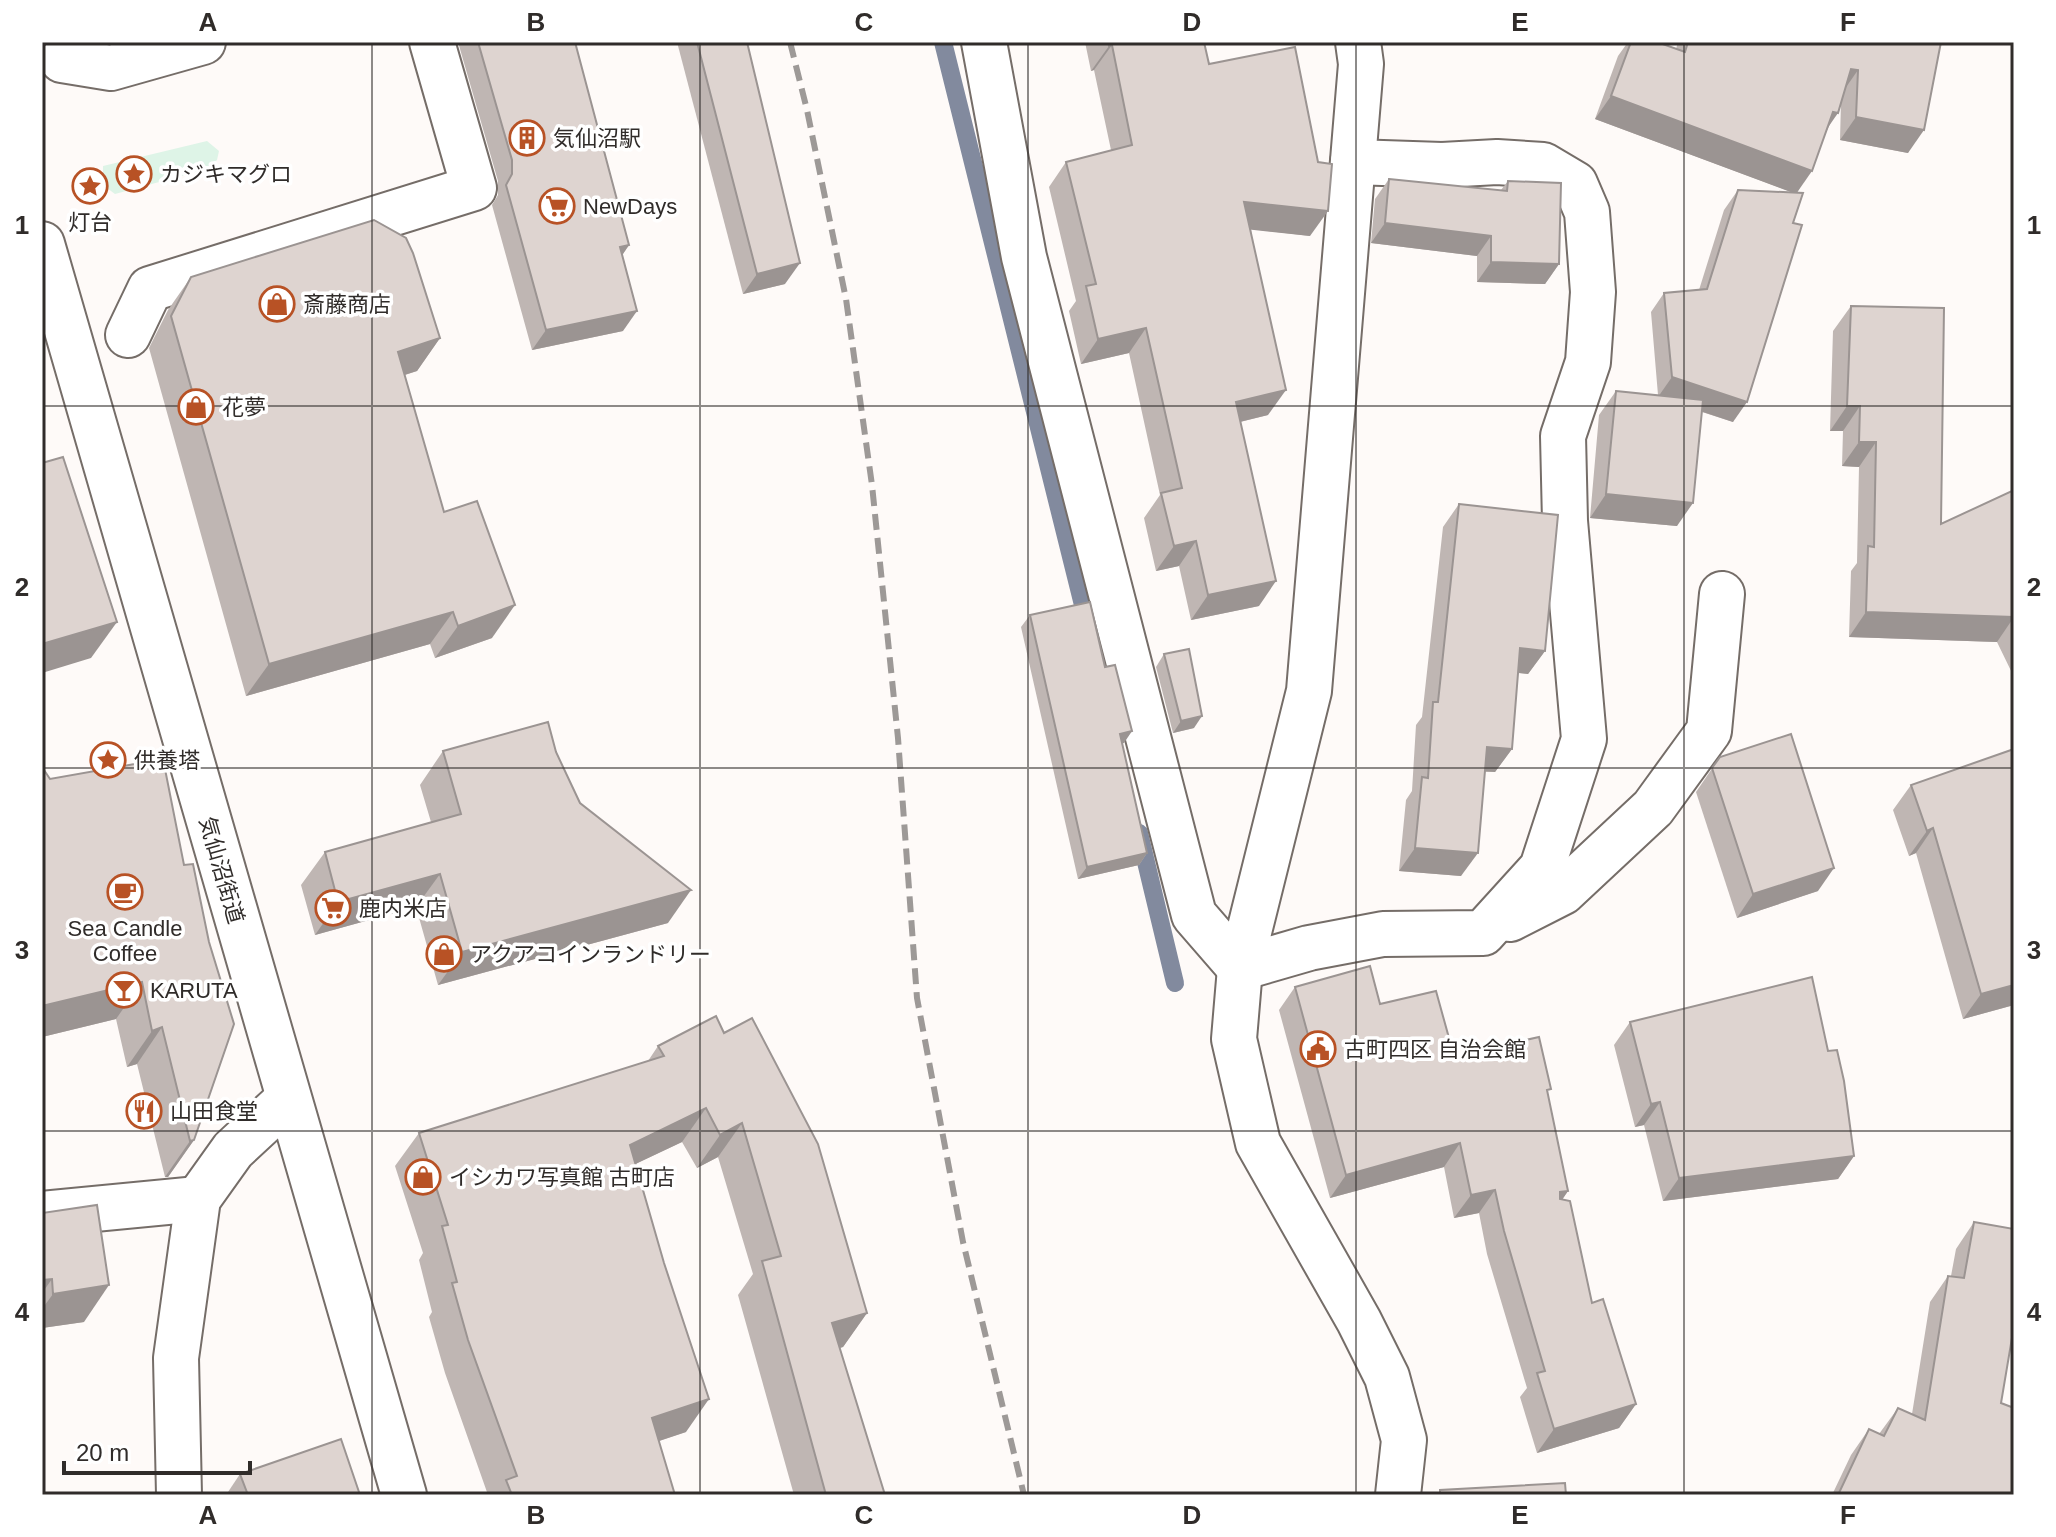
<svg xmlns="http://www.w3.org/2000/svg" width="2056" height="1537" font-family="Helvetica,'Noto Sans JP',sans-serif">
	<rect width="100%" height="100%" fill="#fefaf8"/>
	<polygon fill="#def4e7" points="207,141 219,151 217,160 207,169 115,194 103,185 103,166"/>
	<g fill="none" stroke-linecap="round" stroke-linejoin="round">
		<g stroke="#828a9e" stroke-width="18">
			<polyline points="943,42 1088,625"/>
			<polyline points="1139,833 1175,983"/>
		</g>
		<defs>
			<g id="street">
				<polyline points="984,42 1024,257 1194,915 1240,968 1309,948 1383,934 1483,933 1542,868 1584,739 1565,521 1563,436 1588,362 1593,292 1587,212 1575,184 1543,165 1497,162 1442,165 1353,162"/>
				<polyline points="1358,42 1361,64 1309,691 1240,968 1234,1039 1258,1143 1359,1321 1387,1377 1404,1440 1398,1495"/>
				<polyline points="62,60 111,68 203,42"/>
				<polyline points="128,335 150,289 474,188 432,42"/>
				<polyline points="1510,919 1563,892 1653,808 1709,731 1722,594"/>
				<polyline points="42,1214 198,1199"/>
			</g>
			<g id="secondary">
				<polyline points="42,244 404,1495"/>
				<polyline points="179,1495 176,1358 198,1199 233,1150 288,1099"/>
			</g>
		</defs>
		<use href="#street" stroke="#756d68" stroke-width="48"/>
		<use href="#secondary" stroke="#756d68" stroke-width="48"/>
		<use href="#street" stroke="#fff" stroke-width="44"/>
		<use href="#secondary" stroke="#fff" stroke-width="44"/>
		<polyline stroke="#9d9997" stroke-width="6" stroke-dasharray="16 8" stroke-linecap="butt" points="790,42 807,110 846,299 872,485 898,738 917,998 963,1242 1024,1495"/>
	</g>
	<g fill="#bfb6b3">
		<polygon points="458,42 575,42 629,245 622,255 623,331 532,350 492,205 498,195 498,181"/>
		<polygon points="677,42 747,42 785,284 743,294"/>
		<polygon points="1085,42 1204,42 1209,64 1310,236 1251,229 1268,415 1240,422 1259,606 1191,620 1179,566 1156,571 1144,518 1160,495 1129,353 1081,364 1069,311 1076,301 1049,187 1066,162 1111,150 1094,70 1091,71"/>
		<polygon points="1628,42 1657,42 1676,49 1678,42 1941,42 1908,153 1840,140 1841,101 1797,193 1793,223 1733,422 1702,412 1677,526 1590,518 1599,415 1616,391 1658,395 1651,312 1664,293 1699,290 1724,210 1738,190 1794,193 1595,119 1618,56"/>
		<polygon points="1389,179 1501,190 1508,181 1559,264 1545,284 1477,282 1477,256 1371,243 1375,199"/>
		<polygon points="191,277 440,338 417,371 405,375 444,512 492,638 435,658 430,644 246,696 149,348 168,310"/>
		<polygon points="1851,306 1941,524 2014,490 2014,677 1997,642 1849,637 1851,571 1857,563 1859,467 1842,466 1843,431 1830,431 1833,331"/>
		<polygon points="1459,504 1545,651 1528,674 1518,673 1512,749 1495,772 1485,772 1461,876 1399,871 1406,800 1412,791 1416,725 1422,717 1443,527"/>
		<polygon points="1030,615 1105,667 1132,731 1122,744 1147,853 1139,865 1078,879 1021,627"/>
		<polygon points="1164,654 1194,728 1173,733 1156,667"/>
		<polygon points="2014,749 2014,1005 1963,1019 1916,853 1909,856 1893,810 1911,785"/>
		<polygon points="443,751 556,752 580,803 668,923 438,985 416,907 315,935 301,885 325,852 431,822 420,785"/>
		<polygon points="1720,757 1818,891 1737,918 1696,792"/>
		<polygon points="163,759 194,1140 168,1177 165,1177 137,1064 127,1067 116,1019 42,1037 42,767 50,779"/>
		<polygon points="1295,987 1380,1004 1454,1056 1548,1094 1568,1191 1562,1199 1592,1303 1636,1404 1619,1428 1537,1453 1520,1397 1527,1388 1487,1254 1479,1213 1454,1218 1444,1167 1330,1198 1279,1010"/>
		<polygon points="716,1016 867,1313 843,1347 840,1348 885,1495 794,1495 738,1295 753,1274 718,1157 697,1168 682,1142 635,1164 686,1432 659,1441 675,1495 488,1495 445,1373 429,1317 432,1312 419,1260 423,1253 395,1166 419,1133 648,1061 658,1046"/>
		<polygon points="1630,1022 1828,1051 1854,1156 1838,1179 1663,1201 1644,1125 1635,1127 1614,1045"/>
		<polygon points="42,1213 84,1322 42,1328"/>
		<polygon points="1974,1222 2001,1403 2013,1495 1832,1495 1851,1455 1869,1429 1879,1434 1898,1408 1912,1414 1930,1302 1948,1276 1951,1276 1956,1249"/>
		<polygon points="240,1474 360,1495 226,1495"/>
	</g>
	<g fill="#9b9492">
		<polygon points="1112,45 1094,70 1091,71 1109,46"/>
		<polygon points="1851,69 1858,70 1842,93"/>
		<polygon points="1611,96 1812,171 1796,194 1595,119"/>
		<polygon points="1833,112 1838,113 1822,136"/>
		<polygon points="1856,117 1924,130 1908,153 1840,140"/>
		<polygon points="1244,202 1328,211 1310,236 1227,227"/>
		<polygon points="1385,223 1491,236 1477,256 1371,243"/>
		<polygon points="629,245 615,266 620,247"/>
		<polygon points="1491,262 1559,264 1545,284 1477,282"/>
		<polygon points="800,263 785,284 743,294 757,274"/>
		<polygon points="637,311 623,331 532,350 546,330"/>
		<polygon points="1146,328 1129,353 1081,364 1098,339"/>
		<polygon points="440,338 417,371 375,384 398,352"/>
		<polygon points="1672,377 1747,402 1733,422 1658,397"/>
		<polygon points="1286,390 1268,415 1219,427 1236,402"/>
		<polygon points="1847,406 1860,406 1843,431 1830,431"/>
		<polygon points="1859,442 1876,442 1859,467 1842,466"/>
		<polygon points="1606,494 1693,503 1677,526 1590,518"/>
		<polygon points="1196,541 1179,566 1156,571 1174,546"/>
		<polygon points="1276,581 1259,606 1191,620 1208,595"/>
		<polygon points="515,605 492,638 435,658 458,626"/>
		<polygon points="453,612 430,644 246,696 269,664"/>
		<polygon points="1866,612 2014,617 1997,642 1849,637"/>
		<polygon points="117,622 91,658 42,673 42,644"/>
		<polygon points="1520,648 1545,651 1528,674 1503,671"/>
		<polygon points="1202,716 1194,728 1173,733 1181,721"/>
		<polygon points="1132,731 1124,743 1112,746 1120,734"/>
		<polygon points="1487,747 1512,749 1495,772 1471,770"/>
		<polygon points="1933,828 1916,853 1909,856 1927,831"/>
		<polygon points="1415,848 1478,853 1461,876 1399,871"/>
		<polygon points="1147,853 1139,865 1078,879 1087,867"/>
		<polygon points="1834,868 1818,891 1737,918 1753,894"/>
		<polygon points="440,874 416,907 315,935 338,902"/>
		<polygon points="691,890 668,923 438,985 462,952"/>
		<polygon points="142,982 116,1019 42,1037 42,1006"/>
		<polygon points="2014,985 2014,1005 1963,1019 1981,994"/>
		<polygon points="162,1027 137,1064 127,1067 152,1031"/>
		<polygon points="1660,1102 1644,1125 1635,1127 1651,1104"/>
		<polygon points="706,1108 682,1142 606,1178 630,1145"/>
		<polygon points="742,1123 718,1157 697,1168 720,1135"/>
		<polygon points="194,1140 168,1177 165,1177 190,1141"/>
		<polygon points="1460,1143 1444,1167 1330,1198 1346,1175"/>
		<polygon points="1854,1156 1838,1179 1663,1201 1679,1178"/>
		<polygon points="1495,1190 1479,1213 1454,1218 1471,1195"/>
		<polygon points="1568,1191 1552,1215 1560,1192"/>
		<polygon points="52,1279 42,1293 42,1280"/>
		<polygon points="109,1285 84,1322 42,1328 42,1309 53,1294"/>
		<polygon points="867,1313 843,1347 809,1356 832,1323"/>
		<polygon points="709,1399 686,1432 629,1451 652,1418"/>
		<polygon points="1636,1404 1619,1428 1537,1453 1554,1429"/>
	</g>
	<g fill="#ded4d0" stroke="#9b9492" stroke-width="2">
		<polygon points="478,42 575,42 629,245 620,247 637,311 546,330 506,185 512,174 512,160"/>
		<polygon points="697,42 747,42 800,263 757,274"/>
		<polygon points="1108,42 1204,42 1209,64 1295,47 1318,162 1332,164 1328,211 1244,202 1286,390 1236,402 1276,581 1208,595 1196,541 1174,546 1161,493 1182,488 1146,328 1098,339 1086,286 1096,284 1066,162 1132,145 1112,45 1109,46"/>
		<polygon points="1631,42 1657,42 1685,52 1688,42 1941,42 1924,130 1856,117 1858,70 1851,69 1838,113 1833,112 1812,171 1611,96"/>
		<polygon points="1389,179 1507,191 1508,181 1561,183 1559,264 1491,262 1491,236 1385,223"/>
		<polygon points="1738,190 1803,193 1793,223 1802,225 1747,402 1672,377 1664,293 1707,289"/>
		<polygon points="374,220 406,238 413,253 440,338 398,352 444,512 477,501 515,605 458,626 453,612 269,664 171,316 191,277"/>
		<polygon points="1851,306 1944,308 1941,524 2014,490 2014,617 1866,612 1868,546 1874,547 1876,442 1859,442 1860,406 1847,406"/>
		<polygon points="1616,391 1703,400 1693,503 1606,494"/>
		<polygon points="63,457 117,622 42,644 42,463"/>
		<polygon points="1459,504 1558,515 1545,651 1520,648 1512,749 1487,747 1478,853 1415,848 1422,777 1428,778 1433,702 1438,702"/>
		<polygon points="1090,602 1105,667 1115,665 1132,731 1120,734 1147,853 1087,867 1030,615"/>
		<polygon points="1189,649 1202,716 1181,721 1164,654"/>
		<polygon points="548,722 556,752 580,803 691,890 462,952 440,874 338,902 325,852 461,814 443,751"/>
		<polygon points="1791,734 1834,868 1753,894 1712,768 1720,757"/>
		<polygon points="2014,749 2014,985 1981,994 1933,828 1927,831 1911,785"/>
		<polygon points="163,759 184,865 193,864 209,942 234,1024 194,1140 190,1141 162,1027 152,1031 142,982 42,1006 42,767 50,779"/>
		<polygon points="1370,966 1380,1004 1436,991 1454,1056 1539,1037 1551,1089 1547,1090 1568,1191 1560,1192 1560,1199 1570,1201 1592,1303 1603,1299 1636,1404 1554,1429 1537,1373 1545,1371 1504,1231 1495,1190 1471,1195 1460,1143 1346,1175 1295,987"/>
		<polygon points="1812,977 1828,1051 1837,1050 1844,1081 1854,1156 1679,1178 1660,1102 1651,1104 1630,1022"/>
		<polygon points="716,1016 724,1033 752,1018 818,1144 867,1313 832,1323 885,1495 826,1495 762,1261 781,1256 742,1123 720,1135 706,1108 630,1145 664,1263 709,1399 652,1418 675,1495 512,1495 506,1480 517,1476 468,1340 452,1283 457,1282 442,1226 448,1225 419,1133 664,1056 658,1046"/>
		<polygon points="97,1205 109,1285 53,1294 52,1279 42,1280 42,1213"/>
		<polygon points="1974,1222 2014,1229 2014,1326 2001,1403 2014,1408 2014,1492 2013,1495 1838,1495 1869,1429 1884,1436 1898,1408 1925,1420 1948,1276 1964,1278"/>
		<polygon points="341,1439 360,1495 248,1495 240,1474"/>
		<polygon points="1565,1483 1566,1495 1440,1495 1440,1490"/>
	</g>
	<path fill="none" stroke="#302c2a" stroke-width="2" stroke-opacity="0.55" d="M372,42V1495M700,42V1495M1028,42V1495M1356,42V1495M1684,42V1495M42,406H2014M42,768H2014M42,1131H2014"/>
	<defs>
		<symbol id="building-ring" viewBox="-11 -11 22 22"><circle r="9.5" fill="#fff" stroke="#b85225" stroke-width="1.5"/><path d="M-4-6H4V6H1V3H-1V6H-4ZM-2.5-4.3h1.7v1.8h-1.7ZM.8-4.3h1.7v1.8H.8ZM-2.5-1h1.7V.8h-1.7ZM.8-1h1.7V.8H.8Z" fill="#b85225"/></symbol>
		<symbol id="sight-ring" viewBox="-11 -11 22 22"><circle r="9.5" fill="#fff" stroke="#b85225" stroke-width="1.5"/><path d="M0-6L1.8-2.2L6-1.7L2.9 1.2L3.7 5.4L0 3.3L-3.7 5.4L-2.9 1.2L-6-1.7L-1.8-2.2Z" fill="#b85225"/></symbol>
		<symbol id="supermarket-ring" viewBox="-11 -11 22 22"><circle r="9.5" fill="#fff" stroke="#b85225" stroke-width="1.5"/><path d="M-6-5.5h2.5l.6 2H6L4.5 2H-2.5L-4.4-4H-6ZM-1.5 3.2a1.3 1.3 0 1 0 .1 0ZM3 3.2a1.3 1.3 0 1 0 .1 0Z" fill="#b85225"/></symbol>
		<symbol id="shop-ring" viewBox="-11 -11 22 22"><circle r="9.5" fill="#fff" stroke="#b85225" stroke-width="1.5"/><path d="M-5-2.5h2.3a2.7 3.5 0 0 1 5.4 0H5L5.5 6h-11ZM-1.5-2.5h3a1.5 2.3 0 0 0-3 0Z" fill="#b85225"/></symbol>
		<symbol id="cafe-ring" viewBox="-11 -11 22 22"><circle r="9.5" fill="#fff" stroke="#b85225" stroke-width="1.5"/><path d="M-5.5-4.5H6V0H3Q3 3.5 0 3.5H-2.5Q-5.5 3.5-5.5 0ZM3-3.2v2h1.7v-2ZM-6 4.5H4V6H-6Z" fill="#b85225"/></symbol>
		<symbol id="bar-ring" viewBox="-11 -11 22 22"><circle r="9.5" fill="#fff" stroke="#b85225" stroke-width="1.5"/><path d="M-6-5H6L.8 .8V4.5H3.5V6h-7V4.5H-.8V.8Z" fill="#b85225"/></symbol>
		<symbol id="civic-ring" viewBox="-11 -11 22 22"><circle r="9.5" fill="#fff" stroke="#b85225" stroke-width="1.5"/><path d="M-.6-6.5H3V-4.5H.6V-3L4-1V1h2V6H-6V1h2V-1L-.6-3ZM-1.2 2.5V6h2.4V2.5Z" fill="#b85225"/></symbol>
		<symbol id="restaurant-ring" viewBox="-11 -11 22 22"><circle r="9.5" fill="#fff" stroke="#b85225" stroke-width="1.5"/><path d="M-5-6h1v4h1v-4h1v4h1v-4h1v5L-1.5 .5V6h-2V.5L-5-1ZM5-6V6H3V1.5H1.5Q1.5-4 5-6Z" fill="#b85225"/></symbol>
	</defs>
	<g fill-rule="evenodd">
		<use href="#building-ring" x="507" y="118" width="40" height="40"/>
		<use href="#sight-ring" x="114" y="154" width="40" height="40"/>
		<use href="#sight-ring" x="70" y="166" width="40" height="40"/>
		<use href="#supermarket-ring" x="537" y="186" width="40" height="40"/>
		<use href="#shop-ring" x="257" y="284" width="40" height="40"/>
		<use href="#shop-ring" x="176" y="387" width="40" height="40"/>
		<use href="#sight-ring" x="88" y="740" width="40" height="40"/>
		<use href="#cafe-ring" x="105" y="872" width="40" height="40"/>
		<use href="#supermarket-ring" x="313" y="888" width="40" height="40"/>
		<use href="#shop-ring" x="424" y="934" width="40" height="40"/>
		<use href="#bar-ring" x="104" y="970" width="40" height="40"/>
		<use href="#civic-ring" x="1298" y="1029" width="40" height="40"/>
		<use href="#restaurant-ring" x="124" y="1091" width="40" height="40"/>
		<use href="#shop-ring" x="403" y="1157" width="40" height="40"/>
	</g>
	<g text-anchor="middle" stroke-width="7" stroke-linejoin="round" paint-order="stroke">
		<g font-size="22" fill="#302c2a" stroke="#fff" text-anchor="start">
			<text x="553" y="146">気仙沼駅</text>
			<text x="160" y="182">カジキマグロ</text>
			<text x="583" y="214">NewDays</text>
			<text x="90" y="230" text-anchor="middle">灯台</text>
			<text x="303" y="312">斎藤商店</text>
			<text x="222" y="415">花夢</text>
			<text x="134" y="768">供養塔</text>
			<text x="359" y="916">鹿内米店</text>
			<text x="125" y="936" text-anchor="middle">Sea Candle<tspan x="125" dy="25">Coffee</tspan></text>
			<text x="470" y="962">アクアコインランドリー</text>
			<text x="150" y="998">KARUTA</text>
			<text x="1344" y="1057">古町四区 自治会館</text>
			<text x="170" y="1119">山田食堂</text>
			<text x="449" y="1185">イシカワ写真館 古町店</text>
		</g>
		<g font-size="22" fill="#302c2a" stroke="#fff">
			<text transform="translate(222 870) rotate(74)" y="8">気仙沼街道</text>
		</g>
	</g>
	<rect width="2056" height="1537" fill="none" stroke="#ffffff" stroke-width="88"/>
	<path d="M64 1461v12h186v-12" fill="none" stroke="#302c2a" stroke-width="4"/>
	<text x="76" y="1461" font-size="24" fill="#302c2a" stroke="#ffffff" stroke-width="6" paint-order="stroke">20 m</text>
	<rect x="44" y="44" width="1968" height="1449" fill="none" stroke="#302c2a" stroke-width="3"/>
	<g font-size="26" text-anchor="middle" font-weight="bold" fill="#302c2a">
		<text x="208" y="31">A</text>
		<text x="536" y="31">B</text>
		<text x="864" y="31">C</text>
		<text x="1192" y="31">D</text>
		<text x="1520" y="31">E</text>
		<text x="1848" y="31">F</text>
		<text x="22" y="234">1</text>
		<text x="2034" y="234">1</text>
		<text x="22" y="596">2</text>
		<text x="2034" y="596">2</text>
		<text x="22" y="959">3</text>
		<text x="2034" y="959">3</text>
		<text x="22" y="1321">4</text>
		<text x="2034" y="1321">4</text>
		<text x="208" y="1524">A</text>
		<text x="536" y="1524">B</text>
		<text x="864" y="1524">C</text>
		<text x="1192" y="1524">D</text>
		<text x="1520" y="1524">E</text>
		<text x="1848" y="1524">F</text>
	</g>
</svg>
